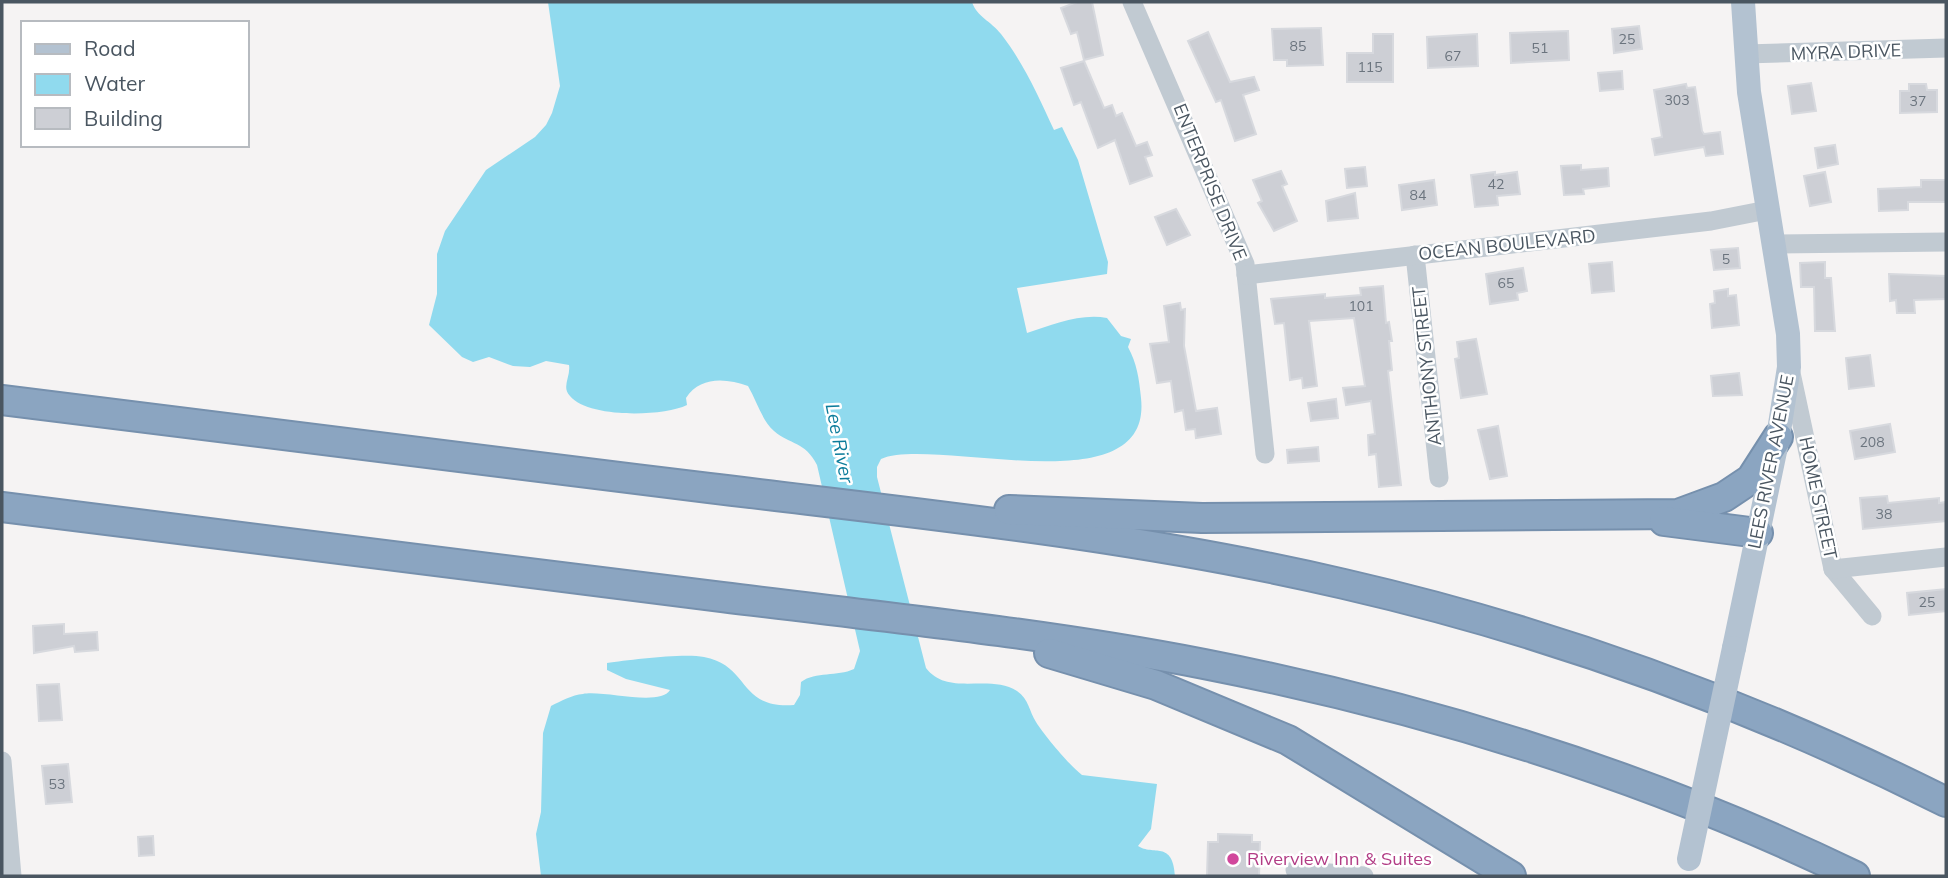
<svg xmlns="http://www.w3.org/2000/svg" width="1948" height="878" font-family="Mulish,sans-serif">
	<rect width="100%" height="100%" fill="#f5f3f3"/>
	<path fill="#90daee" d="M548,2H972C977,17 991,21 1001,34C1023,62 1039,97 1054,130L1062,127L1078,160L1108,262L1107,274L1017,288L1027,333C1053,325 1080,313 1107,318L1121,336L1131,339L1128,347C1137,364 1139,378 1141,398C1153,508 934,436 881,459L877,467V477L926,668C948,697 989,673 1017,691C1029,699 1029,711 1036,722C1044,735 1070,766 1082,775L1157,784L1151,829L1138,846C1153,856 1173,840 1175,876H541L536,834L541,812L543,733L551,706C561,701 572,695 583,694C603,690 660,707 670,690L626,679L607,670V663C629,660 683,653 704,657C751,666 737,709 794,705L800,695L801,682C816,671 837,677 854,669L860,651L817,465C805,441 790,445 774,431C761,419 757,401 748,386C726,378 700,376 686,398L687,405C662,417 588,418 570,396C561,387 571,376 569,365L546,361L530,367L513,366L489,357L473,362L462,357L429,325L437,294V254L445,231L486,170L535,137L546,125L552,113L560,86Z"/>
	<g fill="#cdcfd5" stroke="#d7d9de" stroke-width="2">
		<polygon points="1077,2 1092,2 1103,55 1084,60 1077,32 1071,34 1061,8"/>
		<polygon points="1639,26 1642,49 1614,53 1612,29"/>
		<polygon points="1321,28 1323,65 1287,66 1287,60 1274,60 1272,29"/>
		<polygon points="1568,31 1569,60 1511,63 1510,33"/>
		<polygon points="1208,32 1230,82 1254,77 1259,90 1243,95 1256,134 1235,141 1221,100 1216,102 1188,41"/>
		<polygon points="1373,34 1393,34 1393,82 1347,82 1347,53 1373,53"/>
		<polygon points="1477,34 1478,66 1428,68 1427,37"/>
		<polygon points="1084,61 1104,108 1112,105 1116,116 1122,113 1136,146 1147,142 1152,155 1145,157 1152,176 1130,184 1115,140 1098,148 1081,102 1074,105 1061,68"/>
		<polygon points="1622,71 1623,89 1600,91 1598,73"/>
		<polygon points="1811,83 1816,111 1792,114 1788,86"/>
		<polygon points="1686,84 1687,88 1695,87 1702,131 1704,134 1720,132 1723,154 1706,156 1704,147 1655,155 1652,139 1662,137 1654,90"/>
		<polygon points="1909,84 1926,84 1927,90 1937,90 1937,112 1900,113 1900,91 1909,91"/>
		<polygon points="1835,145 1838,164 1818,168 1815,148"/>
		<polygon points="1581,165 1581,170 1608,168 1609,186 1583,189 1584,194 1564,195 1561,166"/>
		<polygon points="1365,167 1367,186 1347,188 1345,169"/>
		<polygon points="1281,171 1287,184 1282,186 1297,221 1274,231 1258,203 1262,201 1253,180"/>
		<polygon points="1495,172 1495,175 1517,172 1520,194 1497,196 1498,205 1475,207 1471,175"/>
		<polygon points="1825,172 1831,202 1810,206 1804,176"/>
		<polygon points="1434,180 1437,205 1402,210 1399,185"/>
		<polygon points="1921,180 1946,180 1946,202 1908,202 1908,210 1879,211 1878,189 1921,187"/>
		<polygon points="1355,193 1358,218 1328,221 1326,201"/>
		<polygon points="1176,209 1190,235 1167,245 1155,217"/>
		<polygon points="1738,248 1740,268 1714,270 1711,250"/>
		<polygon points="1612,262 1614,291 1592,293 1589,264"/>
		<polygon points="1825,262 1825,278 1831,278 1835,331 1815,331 1814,287 1801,287 1800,263"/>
		<polygon points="1523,268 1527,291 1517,293 1518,300 1490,304 1486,274"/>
		<polygon points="1889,274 1946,276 1946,299 1914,300 1915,313 1897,313 1896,300 1890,301"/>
		<polygon points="1383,286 1386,323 1389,322 1392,341 1389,341 1392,370 1388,371 1401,485 1379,487 1376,454 1369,455 1368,435 1375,434 1371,401 1346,405 1343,388 1365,386 1354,318 1309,321 1317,386 1303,388 1302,378 1290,380 1284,323 1275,324 1271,299 1325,294 1325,298 1361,295 1360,288"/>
		<polygon points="1728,289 1728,296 1736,295 1739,325 1712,328 1710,304 1715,303 1714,291"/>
		<polygon points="1180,303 1181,310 1185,309 1184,346 1196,411 1217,408 1221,434 1196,438 1195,429 1186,430 1183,410 1175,412 1171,381 1157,383 1150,344 1169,342 1164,306"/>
		<polygon points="1476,339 1487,394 1461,398 1455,359 1459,358 1457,342"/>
		<polygon points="1870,355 1874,386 1849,389 1846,358"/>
		<polygon points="1739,373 1742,395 1713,396 1711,376"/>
		<polygon points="1336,399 1338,418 1311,421 1308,403"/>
		<polygon points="1890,424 1895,452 1855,459 1850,431"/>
		<polygon points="1498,426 1507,476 1490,479 1478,430"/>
		<polygon points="1318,447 1319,461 1288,463 1287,450"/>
		<polygon points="1887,496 1888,503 1939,498 1939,503 1946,502 1946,521 1863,529 1860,498"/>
		<polygon points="1946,589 1946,611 1909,615 1907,593"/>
		<polygon points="64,624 64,634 97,632 98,650 75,652 74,646 34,653 33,626"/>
		<polygon points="59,684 62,720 39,721 37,685"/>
		<polygon points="68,764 72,802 46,804 42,766"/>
		<polygon points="1218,834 1252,835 1252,842 1260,842 1259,876 1207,876 1208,842 1218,842"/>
		<polygon points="153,836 154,855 139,856 138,837"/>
	</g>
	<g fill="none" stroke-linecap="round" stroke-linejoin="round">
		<defs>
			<g id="highway">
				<path d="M2,400C237,429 473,459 709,488C921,514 1135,535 1344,584C1553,632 1755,706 1946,802"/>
				<path d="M2,507C242,537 482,567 722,597C882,617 1045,633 1204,664C1428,708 1649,776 1855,876"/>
				<polyline points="1009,510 1202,518 1678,514 1724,497 1751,479 1778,437"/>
				<polyline points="1664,521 1758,533"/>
				<polyline points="1049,653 1156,685 1288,740 1511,876"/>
			</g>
		</defs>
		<use href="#highway" stroke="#7690ad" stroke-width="32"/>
		<g stroke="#c1cad2" stroke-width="19">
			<polyline points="1132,2 1245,264 1265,454"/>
			<polyline points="1745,54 1946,48"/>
			<polyline points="1772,244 1946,242"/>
			<polyline points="1415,255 1439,478"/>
			<polyline points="1246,275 1711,221 1767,210"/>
			<polyline points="1791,373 1833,569 1872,616"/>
			<polyline points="1833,569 1946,557"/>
			<polyline points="2,761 12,876"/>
			<polyline points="1295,870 1364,876"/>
		</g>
		<polyline stroke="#b3c2d1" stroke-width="24" points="1734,648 1778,437 1789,367 1788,334 1749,92 1743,2"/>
		<use href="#highway" stroke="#8ba5c1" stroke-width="28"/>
		<polyline stroke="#b3c2d1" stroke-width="24" points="1689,859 1734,648"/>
	</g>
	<circle fill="#d1479c" stroke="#fff" stroke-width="2.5" cx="1233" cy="859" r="7"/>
	<g text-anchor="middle" stroke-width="5" stroke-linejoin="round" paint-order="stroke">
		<g font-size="14" fill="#6b747e">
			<text x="1627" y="44">25</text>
			<text x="1298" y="51">85</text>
			<text x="1540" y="53">51</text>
			<text x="1453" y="61">67</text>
			<text x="1370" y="72">115</text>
			<text x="1677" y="105">303</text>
			<text x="1918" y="106">37</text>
			<text x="1496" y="189">42</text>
			<text x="1418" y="200">84</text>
			<text x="1726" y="264">5</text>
			<text x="1506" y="288">65</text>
			<text x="1361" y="311">101</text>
			<text x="1872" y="447">208</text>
			<text x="1884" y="519">38</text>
			<text x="1927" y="607">25</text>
			<text x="57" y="789">53</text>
		</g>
		<g font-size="18" fill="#4a5661" stroke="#fff">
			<text transform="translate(1846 52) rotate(-2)" y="6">MYRA DRIVE</text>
			<text transform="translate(1210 182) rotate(68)" y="6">ENTERPRISE DRIVE</text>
			<text transform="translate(1507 245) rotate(-6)" y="6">OCEAN BOULEVARD</text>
			<text transform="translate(1427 366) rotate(-96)" y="6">ANTHONY STREET</text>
			<text transform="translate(1771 462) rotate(-79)" y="6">LEES RIVER AVENUE</text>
			<text transform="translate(1818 498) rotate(78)" y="6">HOME STREET</text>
		</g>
		<g font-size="18" fill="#b23c85" stroke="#fff" text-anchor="start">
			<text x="1247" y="865">Riverview Inn &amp; Suites</text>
		</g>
		<g font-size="19" font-style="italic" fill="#0c7c9b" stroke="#fff">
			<text transform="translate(840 443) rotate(79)" y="7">Lee River</text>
		</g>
	</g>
	<rect width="1948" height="878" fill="none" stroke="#4a5661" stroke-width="7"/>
	<rect x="21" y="21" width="228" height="126" fill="#ffffff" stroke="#b7bbc0" stroke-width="2"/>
	<rect x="35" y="44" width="35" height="10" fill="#b3c2d1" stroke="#b7bbc0" stroke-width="2"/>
	<text x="84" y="56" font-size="21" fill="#4a5661">Road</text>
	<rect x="35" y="74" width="35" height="21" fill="#90daee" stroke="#b7bbc0" stroke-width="2"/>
	<text x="84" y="91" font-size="21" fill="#4a5661">Water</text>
	<rect x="35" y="108" width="35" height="21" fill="#cdcfd5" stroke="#b7bbc0" stroke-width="2"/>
	<text x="84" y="126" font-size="21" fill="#4a5661">Building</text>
</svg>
